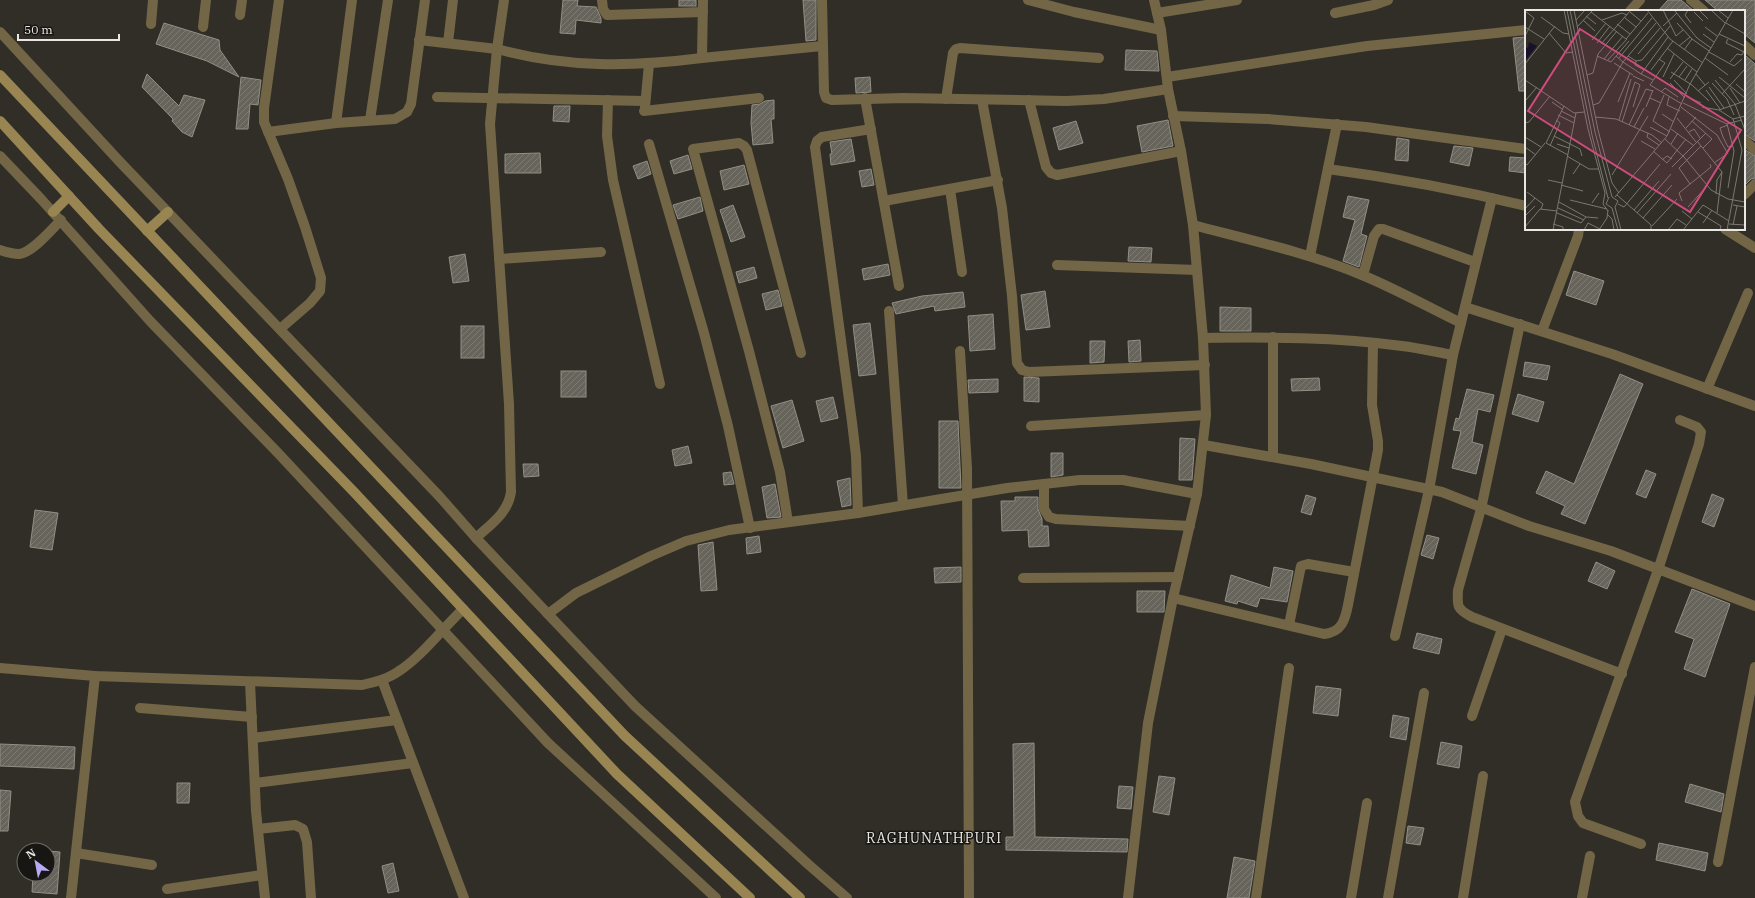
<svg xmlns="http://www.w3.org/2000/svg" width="1755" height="898" font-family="'IBM Plex Serif',serif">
	<defs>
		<pattern id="building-hatch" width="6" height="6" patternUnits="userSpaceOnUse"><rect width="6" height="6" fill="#67645b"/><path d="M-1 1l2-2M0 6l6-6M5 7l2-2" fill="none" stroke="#7d7a72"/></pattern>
	</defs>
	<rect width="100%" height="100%" fill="#312e27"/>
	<g fill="url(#building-hatch)" stroke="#928f86">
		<polygon points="563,0 578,0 577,6 596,7 601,18 601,23 576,20 575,34 560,33"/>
		<rect x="679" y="0" width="17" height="6"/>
		<polygon points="803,0 816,0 816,40 806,41"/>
		<polygon points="1668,0 1681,0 1694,11 1658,11"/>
		<polygon points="1705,0 1755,0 1755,43 1744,34 1744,11 1718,11"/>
		<polygon points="164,23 219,40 220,50 239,77 207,61 156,44"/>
		<polygon points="1526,37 1526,91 1519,91 1513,38"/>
		<polygon points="1126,50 1157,51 1159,71 1125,70"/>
		<polygon points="1744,54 1755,64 1755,141 1744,134"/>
		<polygon points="147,74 179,106 184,95 205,100 192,137 182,132 172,121 173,119 142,87"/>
		<polygon points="241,77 261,80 258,105 250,104 248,129 236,129"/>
		<polygon points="870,77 871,92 856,93 855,78"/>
		<polygon points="774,100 774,119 771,119 773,143 753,145 751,123 752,105 760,104 765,101"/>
		<polygon points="554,106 570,106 569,122 553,121"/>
		<polygon points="1168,120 1173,146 1142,152 1137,126"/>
		<polygon points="1076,121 1083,143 1059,150 1053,128"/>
		<polygon points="1397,138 1409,140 1408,161 1395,160"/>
		<polygon points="851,139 855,161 831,165 830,154 832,154 830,142"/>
		<polygon points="1454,146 1473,148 1469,166 1450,162"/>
		<polygon points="1744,149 1755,156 1755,178 1751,179 1744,186"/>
		<polygon points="540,153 541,173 505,173 505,154"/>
		<polygon points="688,155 692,169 674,174 670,161"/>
		<polygon points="1510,157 1526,158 1526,173 1509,171"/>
		<polygon points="647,161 651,174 638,179 633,166"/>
		<polygon points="744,165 749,184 724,190 720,171"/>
		<polygon points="871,169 874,185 862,187 859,171"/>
		<polygon points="1348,196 1369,200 1361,234 1367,236 1359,267 1343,261 1355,220 1343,217"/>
		<polygon points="700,197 703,211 678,219 673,205"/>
		<polygon points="733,205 745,237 731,242 720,210"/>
		<polygon points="1129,247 1152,248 1151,262 1128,261"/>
		<polygon points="465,254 469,281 453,283 449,257"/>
		<polygon points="888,264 890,275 864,280 862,269"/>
		<polygon points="754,267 757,278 739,283 736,272"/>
		<polygon points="1574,271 1604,281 1596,305 1566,295"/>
		<polygon points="778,290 782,306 766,310 762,294"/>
		<polygon points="1045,291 1050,327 1026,330 1021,295"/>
		<polygon points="963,292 965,307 935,311 934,306 896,314 892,303 922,296"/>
		<polygon points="1220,307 1251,308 1251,331 1220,331"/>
		<polygon points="993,314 995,349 970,351 968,316"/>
		<polygon points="870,323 876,374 859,376 853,325"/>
		<rect x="461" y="326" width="23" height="32"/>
		<polygon points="1140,340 1141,361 1129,362 1128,341"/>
		<polygon points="1090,341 1105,341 1104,362 1090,363"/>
		<polygon points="1525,362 1550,366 1547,380 1523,376"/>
		<rect x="561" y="371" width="25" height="26"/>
		<polygon points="1620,374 1643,384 1585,524 1561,514 1565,506 1536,493 1546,471 1574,484"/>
		<polygon points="1024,377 1039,378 1039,402 1024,401"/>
		<polygon points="1319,378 1320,390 1292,391 1291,379"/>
		<polygon points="998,379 998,392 969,393 968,380"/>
		<polygon points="1467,389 1494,395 1490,412 1478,409 1472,442 1483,445 1476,474 1452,468 1461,431 1453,430 1456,418 1459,419"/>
		<polygon points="1518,394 1544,402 1538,422 1512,414"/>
		<polygon points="833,397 838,418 821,422 816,401"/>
		<polygon points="792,400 804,441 783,448 771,406"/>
		<polygon points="939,421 958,421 961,488 939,488"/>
		<polygon points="1180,438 1195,439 1192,480 1179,480"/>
		<polygon points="688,446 692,463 675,466 672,450"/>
		<polygon points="1051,453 1063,453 1063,475 1051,477"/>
		<polygon points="523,464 538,464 539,476 524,477"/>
		<polygon points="1646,470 1656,474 1646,498 1636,494"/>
		<polygon points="731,472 734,484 724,485 723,473"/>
		<polygon points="850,478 851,505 842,507 837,481"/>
		<polygon points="775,484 781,517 767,518 762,487"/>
		<polygon points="1712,494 1724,499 1714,527 1702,522"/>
		<polygon points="1306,495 1316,498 1311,515 1301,512"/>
		<polygon points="1015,497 1038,497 1038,509 1042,519 1042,526 1048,526 1049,546 1029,547 1028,530 1002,531 1001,501 1015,501"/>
		<polygon points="35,510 58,513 52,550 30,547"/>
		<polygon points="1427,535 1439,538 1433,559 1421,555"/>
		<polygon points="759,536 761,552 747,554 746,538"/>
		<polygon points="713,542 717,590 701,591 698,545"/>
		<polygon points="1596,562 1615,571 1607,589 1588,581"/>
		<polygon points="961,567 961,582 935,583 934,568"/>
		<polygon points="1274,567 1293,571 1287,602 1260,598 1257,607 1238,601 1237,604 1225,601 1231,575 1270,588"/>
		<polygon points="1692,589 1730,604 1705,677 1684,669 1694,639 1675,632"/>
		<polygon points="1137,591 1165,591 1164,612 1137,612"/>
		<polygon points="1417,633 1442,639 1439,654 1413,648"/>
		<polygon points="1316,686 1341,689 1338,716 1313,713"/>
		<polygon points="1393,715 1409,718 1406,740 1390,737"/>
		<polygon points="1441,742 1462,746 1459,768 1437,764"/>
		<polygon points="1034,743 1035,837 1128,839 1127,852 1006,850 1006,837 1014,837 1013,744"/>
		<polygon points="0,744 75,747 74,769 0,766"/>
		<polygon points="1159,776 1175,778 1169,815 1153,812"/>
		<polygon points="177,783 190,783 189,803 177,803"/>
		<polygon points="1690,784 1724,794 1721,812 1685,802"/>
		<polygon points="1119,786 1133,787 1131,809 1117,808"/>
		<polygon points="0,790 11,791 8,831 0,831"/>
		<polygon points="1408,826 1424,828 1420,845 1406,843"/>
		<polygon points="1659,843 1708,853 1705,871 1656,860"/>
		<polygon points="48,851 60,852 57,894 32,892 33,874 48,874"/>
		<polygon points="1234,857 1255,861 1249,898 1227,898"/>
		<polygon points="393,863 399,891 388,893 382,866"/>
	</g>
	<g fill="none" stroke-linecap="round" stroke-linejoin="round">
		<g stroke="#726646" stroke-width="10">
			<polyline points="279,0 264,108 264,122 288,179 305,227 321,278 320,291 310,303 280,329"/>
			<polyline points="602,0 603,9 607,15 703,12"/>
			<polyline points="822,0 824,92 826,98 832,100 903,98 1067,101 1104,99 1168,89"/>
			<polyline points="1028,0 1074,12 1161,30"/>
			<polyline points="1691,0 1704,11"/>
			<polyline points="1630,11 1640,0"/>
			<polyline points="1157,13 1237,0"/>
			<polyline points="1335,13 1374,5 1388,0"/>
			<polyline points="240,15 242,0"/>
			<polyline points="151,24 153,0"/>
			<polyline points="203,27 206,0"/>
			<polyline points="419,40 497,49 504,0"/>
			<polyline points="448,43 453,0"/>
			<polyline points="1744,45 1755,55"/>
			<polyline points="702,58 822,46"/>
			<polyline points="1167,77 1367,46 1526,30"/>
			<polyline points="437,97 645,101"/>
			<polyline points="865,98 899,286"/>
			<polyline points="946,99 953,53 956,49 960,48 1099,58"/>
			<polyline points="608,100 607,136 613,180 660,384"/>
			<polyline points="982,100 1002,208 1012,296 1017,363 1022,370 1029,372 1205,365"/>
			<polyline points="1029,100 1046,167 1051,173 1057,175 1181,151"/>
			<polyline points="645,107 649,64"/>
			<polyline points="644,111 759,98"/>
			<polyline points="1173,116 1268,119 1366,127 1526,149"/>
			<polyline points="370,120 388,0"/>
			<polyline points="336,123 352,0"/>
			<polyline points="268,132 336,123 395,119 407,112 411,104 425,0"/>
			<polyline points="1744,140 1755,150"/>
			<polyline points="649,144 704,333 728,426 750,528"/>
			<path d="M1328,169C1395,178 1460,190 1526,206"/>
			<polyline points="950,189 962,272"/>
			<polyline points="1744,195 1755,184"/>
			<polyline points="884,201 998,180"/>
			<path d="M1193,225C1250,240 1308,253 1362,275C1396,289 1428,307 1461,323"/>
			<polyline points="1725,229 1755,248"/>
			<path d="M0,250C6,252 12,254 19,254C32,253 51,230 61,220"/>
			<polyline points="1310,256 1337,124"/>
			<polyline points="499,259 601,252"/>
			<polyline points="1057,265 1197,270"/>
			<polyline points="1363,275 1374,236 1379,229 1383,229 1475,262"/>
			<polyline points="1465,307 1612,354 1755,406"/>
			<polyline points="889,311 903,505"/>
			<path d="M1520,324L1481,509L1458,590C1457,607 1457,609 1472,617L1622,674"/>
			<polyline points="1542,331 1578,236 1579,229"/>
			<polyline points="1273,337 1273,457"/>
			<path d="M1203,338C1269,337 1336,337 1402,346C1419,348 1436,352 1453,355"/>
			<polyline points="960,351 967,468 969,898"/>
			<polyline points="1707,389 1748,293"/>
			<polyline points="1031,426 1206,415"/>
			<polyline points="1204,445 1311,464 1442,492 1529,526 1611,551 1755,606"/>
			<polyline points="1044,484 1044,509 1049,517 1056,519 1190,526"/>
			<polyline points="858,513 856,456 852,422 815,147 817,141 822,137 871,129"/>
			<polyline points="788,522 780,472 749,351 693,149 739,143 744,146 747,150 801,353"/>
			<path d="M476,538C491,524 508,513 511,492L509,404L490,124L497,49C567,68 631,67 702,58L703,0"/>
			<polyline points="1023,578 1178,577"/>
			<path d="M1173,598L1324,634C1342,632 1345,620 1348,605L1378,450V441L1372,405L1373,343"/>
			<polyline points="548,614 576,593 651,556 686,541 729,530 858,513 1007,488 1080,480 1123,480 1197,494"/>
			<polyline points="1289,625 1301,566 1308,564 1354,572"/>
			<polyline points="1395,636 1429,490 1453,355 1492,198"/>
			<path d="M0,668L95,676L362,685C375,682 388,679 399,671C421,657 443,628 463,609"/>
			<polyline points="382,680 464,898"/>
			<polyline points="250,682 256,811 265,898"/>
			<polyline points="140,708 252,717"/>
			<polyline points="1472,716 1502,629"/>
			<polyline points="253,738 397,720"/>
			<polyline points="255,783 413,763"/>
			<polyline points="258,829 295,825 303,829 307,842 311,898"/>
			<polyline points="1641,844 1583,823 1578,816 1575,802 1658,570 1699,444 1701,432 1697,427 1680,420"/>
			<polyline points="76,853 152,865"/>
			<polyline points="1718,862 1755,667"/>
			<polyline points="167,889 262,875"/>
			<polyline points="71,898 95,676"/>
			<polyline points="1256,898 1289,668"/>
			<polyline points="1351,898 1367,803"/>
			<polyline points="1388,898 1424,693"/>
			<polyline points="1463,898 1483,776"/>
			<polyline points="1582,898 1590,856"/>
		</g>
		<g stroke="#726646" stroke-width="10">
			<polyline points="0,32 120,162 440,497 476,538 635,706 809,865 847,898"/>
			<polyline points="0,156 41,199 150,321 278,453 548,743 716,898"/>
			<polyline points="1128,898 1148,723 1173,598 1197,494 1206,415 1203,338 1193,225 1181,151 1168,89 1161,30 1154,0"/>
		</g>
		<g stroke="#988551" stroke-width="10">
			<polyline points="0,75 625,736 800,898"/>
			<polyline points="0,121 99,229 354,492 617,774 750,898"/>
			<polyline points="53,212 69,196"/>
			<polyline points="147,231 168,212"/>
		</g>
	</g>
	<g text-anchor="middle" stroke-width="3" stroke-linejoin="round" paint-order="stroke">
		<g font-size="14" letter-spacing="1" fill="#e9e7e3" stroke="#181613">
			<text x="934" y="843">RAGHUNATHPURI</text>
		</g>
	</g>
	<g transform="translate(1525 10)">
		<rect width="220" height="220" fill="#312e27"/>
		<path d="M4,32L12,36L0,51V37L3,38Z" fill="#18112a"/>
		<path fill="none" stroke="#7b7872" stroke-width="1" d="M39,0L63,119L80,183L78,194L83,201M42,0L67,125L83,188M45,0L70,122L87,187M49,0L73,120L87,173L94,183M122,0L145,29L178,53M138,0L151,26L158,20M163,0L160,5L166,13M174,0L183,9M186,0L200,13M193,0L203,8M0,1L9,8L0,26M150,1L172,28L186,38M66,2L101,29L123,3M105,2L116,11M169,2L178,11M61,6L71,14M16,7L38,23L44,24M99,7L111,17M51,10L60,0M58,10L70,21M77,10L97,3L102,5M152,13L167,29L184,41M201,13L220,24M92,14L105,24M138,16L152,3M0,17L19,29M52,17L68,0M180,17L192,26M24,23L41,43L48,42M178,24L189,32M194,24L220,36M203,29L201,33L219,42M67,30L81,13M72,33L85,16M76,34L106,0M154,36L165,27M142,38L172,62M159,40L167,29M184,42L209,56L217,49M113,44L135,18M72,46L86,52L104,31M91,46L98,52L131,13M103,46L111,51L117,50L145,16M94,48L127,8M180,48L203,65M79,49L98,26M134,49L140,53L125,75L157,94M82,51L102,29M111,51L110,55L119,60M205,52L212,44L217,45L220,39M89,53L108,65M0,54L30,16M126,60L148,31M146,62L167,75L184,91M116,64L128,70M171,64L180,75M62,65L68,63L73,44L92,21M108,66L119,71M138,67L149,44M154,67L162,56M194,67L220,88M145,69L158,52M0,70L49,103L59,102M149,70L162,84M160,70L167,59M190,70L210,94L220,120M145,73L160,88M187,73L202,89L209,105M211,74L220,82M184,77L199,98M205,78L215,93M181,80L195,99M173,81L184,72M136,82L140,78L153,87M197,84L220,59M139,85L128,111L145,122M161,86L176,93M144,87L142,95L155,101M125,88L136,93M1,90L12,77M27,92L37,99M93,92L105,63M158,93L202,114M68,95L74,93L98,52L116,64L143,27M39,96L21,133L43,145M121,97L128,80M156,97L192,125L203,144M177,97L194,100L208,109L209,112L202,114L209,141L203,178M194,100L220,91M36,101L50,108M137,104L149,112M33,105L49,113M70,107L91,109L127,125L137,133M152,108L171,132M208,109L220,106M94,110L106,69M167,111L187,129L178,138M97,112L110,72L115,75L108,97M0,113L4,112L25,86M104,115L121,79L128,81M203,115L195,118L198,127L203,137L208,136M109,117L119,98M125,117L142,126M161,118L171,107M146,119L168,135M164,122L169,119L175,128M123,123L122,127L134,135M29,126L55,139L57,146M0,127L16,137M140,129L159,147L186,180L203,189L220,192M116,131L130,139M172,131L197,162L192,203M32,134L44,138M146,134L153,123M25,136L35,113L31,110M0,137L11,145M128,141L142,153L161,129M42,146L64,159H73M137,150L142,146L147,149M189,153L199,146M0,154L2,155L20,133M147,157L181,123M220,163V186M48,164L55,154M87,165L123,106M23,170L37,173M165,174L154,158L176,136M36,175L58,181M2,182L18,194L16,199M191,184L192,170L197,162M92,185L126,215V220M84,187L81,194L87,198L93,220M87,187L93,191L90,197L96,220M90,187L142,126L165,74L208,0M45,190L82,199M157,191L154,183L186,157L185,154M34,192L61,207M67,193L74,183M93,194L99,197L135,154M208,195L220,197M163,197L182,176M33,198L59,210M0,199L10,188M109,200L134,171M157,201L167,209M173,202L196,216L195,220M32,203L56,213L61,207L73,208M112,203L146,164M83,205L87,209L89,220M0,206L10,196M118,208L147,175M178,213L187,200M28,214L38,217V220M204,214L220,215M208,215L212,196M127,216L152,189M0,217L15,199L32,201M202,219L218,220M28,220L51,103M59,220L63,213L75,219M74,220L82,208L83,200M143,220L152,209L161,215M158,220L178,195L204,211M202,220L217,140L209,112L217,110"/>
		<path fill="#cc4c7d" fill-opacity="0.15" stroke="#cc4c7d" stroke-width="2" d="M55,19L216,120L165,202L3,101Z"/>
		<rect width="220" height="220" fill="none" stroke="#e9e7e3" stroke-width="2"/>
	</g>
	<g transform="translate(36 862) rotate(328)"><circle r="19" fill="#181613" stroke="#6c6a66"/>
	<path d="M0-3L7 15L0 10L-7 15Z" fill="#baaaf6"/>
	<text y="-6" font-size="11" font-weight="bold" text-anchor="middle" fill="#e9e7e3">N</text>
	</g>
	<path d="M18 34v6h101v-6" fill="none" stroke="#e9e7e3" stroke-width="2"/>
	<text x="24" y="34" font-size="12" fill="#e9e7e3" stroke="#181613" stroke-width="3" paint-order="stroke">50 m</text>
</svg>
